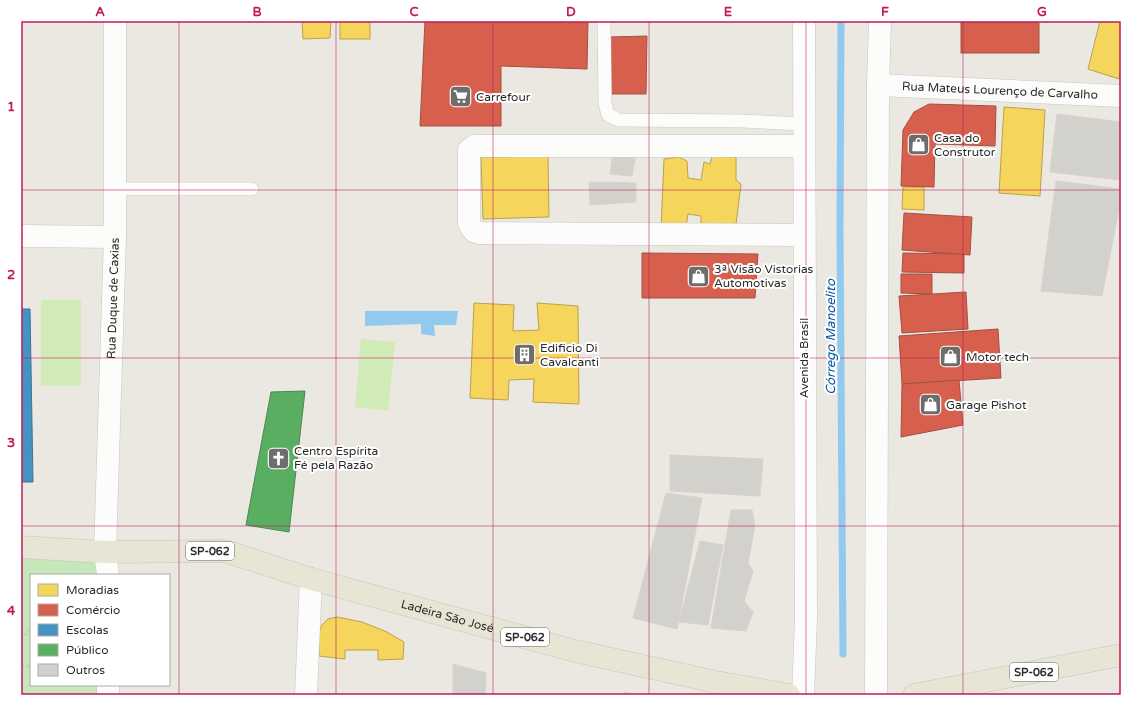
<svg xmlns="http://www.w3.org/2000/svg" width="1142" height="716" font-family="'Varela Round',sans-serif">
	<rect width="100%" height="100%" fill="#eae8e1"/>
	<polygon fill="#c5e7b9" points="21,557 108,558 108,575 31,575 31,685 109,685 109,695 21,695"/>
	<g fill="#d0ebb6">
		<rect x="41" y="300" width="40" height="86"/>
		<polygon points="361,339 395,342 388,411 355,407"/>
	</g>
	<polygon fill="#92c9ee" points="365,311 458,311 456,325 434,325 435,336 421,334 421,324 365,326"/>
	<g fill="#f6d55c" stroke="#b9a24d">
		<polygon points="302,21 331,21 330,38 303,39"/>
		<rect x="340" y="21" width="30" height="18"/>
		<polygon points="1100,21 1121,21 1121,66 1119,79 1088,69"/>
		<polygon points="1004,107 1045,110 1040,196 999,193"/>
		<polygon points="548,156 549,217 483,219 481,157"/>
		<polygon points="712,156 736,157 736,180 741,184 735,232 701,223 701,216 688,214 686,227 661,229 664,159 679,157 687,161 688,178 701,180 704,162 710,164"/>
		<polygon points="903,187 924,187 924,210 902,209"/>
		<polygon points="474,303 514,305 513,331 539,330 537,303 578,306 579,404 533,402 534,379 509,380 508,400 470,398"/>
		<polygon points="337,617 362,622 387,632 404,642 403,659 378,660 378,650 345,650 345,659 319,656 319,632 322,625 328,619"/>
	</g>
	<g fill="#d6604d" stroke="#a35043">
		<polygon points="425,21 588,21 587,69 501,66 501,126 420,126"/>
		<rect x="961" y="21" width="78" height="32"/>
		<polygon points="647,36 646,94 608,94 609,37"/>
		<polygon points="929,104 996,106 995,146 935,144 934,187 901,186 903,130 914,112"/>
		<polygon points="904,213 972,217 970,255 902,250"/>
		<polygon points="642,253 758,254 755,298 642,298"/>
		<polygon points="903,253 964,254 964,273 902,272"/>
		<polygon points="901,274 932,274 932,294 901,293"/>
		<polygon points="966,292 968,329 902,333 899,296"/>
		<polygon points="998,329 1001,378 902,384 899,336"/>
		<polygon points="959,380 963,425 901,437 902,384"/>
	</g>
	<polygon fill="#4393c3" stroke="#3c7495" points="21,309 30,309 33,482 21,482"/>
	<polygon fill="#5aae61" stroke="#4c8751" points="305,391 289,532 246,525 271,392"/>
	<g fill="none" stroke-linecap="round" stroke-linejoin="round">
		<polyline stroke="#92c9ee" stroke-width="7" points="841,21 840,230 843,654"/>
	</g>
	<g fill="#d3d1cc" stroke="#d5d3cd">
		<polygon points="1057,114 1121,122 1121,180 1050,172"/>
		<polygon points="613,152 636,153 632,176 610,174"/>
		<polygon points="1056,181 1121,189 1121,199 1102,296 1041,291"/>
		<polygon points="589,182 636,183 636,202 590,205"/>
		<polygon points="670,455 763,459 760,496 670,491"/>
		<polygon points="666,493 702,498 677,629 633,618"/>
		<polygon points="731,510 752,510 755,526 748,563 753,571 744,601 753,612 746,631 711,628"/>
		<polygon points="700,541 723,545 708,625 679,622"/>
		<polygon points="453,664 486,673 485,695 453,695"/>
		<polygon points="624,692 636,695 624,695"/>
	</g>
	<g fill="none" stroke-linecap="round" stroke-linejoin="round">
		<defs>
			<g id="service">
				<polyline points="604,21 605,103 608,115 619,120 742,121 803,124"/>
				<polyline points="115,189 252,189"/>
			</g>
			<g id="minor">
				<path id="s1" d="M878,85L1121,96"/>
				<polyline points="803,146 474,146 469,150 469,224 474,231 479,233 803,235"/>
				<polyline points="21,236 115,237"/>
				<polyline points="306,695 311,579"/>
			</g>
			<g id="tertiary">
				<path id="s2" d="M108,575L105,552L115,237V21"/>
				<polyline points="108,685 108,695"/>
			</g>
			<g id="secondary">
				<polyline points="803,695 806,619 804,21"/>
				<polyline points="876,695 878,85 880,21"/>
			</g>
			<g id="primary">
				<path id="s3" d="M21,547L105,552L225,551L311,579L575,651L716,682L789,695"/>
				<polyline points="914,695 1121,655"/>
			</g>
		</defs>
		<use href="#service" stroke="#c7c6c6" stroke-width="14"/>
		<use href="#minor" stroke="#c7c6c6" stroke-width="23"/>
		<use href="#tertiary" stroke="#c7c6c6" stroke-width="23"/>
		<use href="#secondary" stroke="#c7c6c6" stroke-width="23"/>
		<use href="#primary" stroke="#c5c5c2" stroke-width="23"/>
		<g stroke="#cacac9" stroke-width="2.5" stroke-dasharray="3 2" stroke-linecap="butt">
			<polyline points="21,639 31,628"/>
			<polyline points="21,666 31,666"/>
		</g>
		<use href="#service" stroke="#fcfcfa" stroke-width="13"/>
		<use href="#minor" stroke="#fcfcfa" stroke-width="22"/>
		<use href="#tertiary" stroke="#fcfcfa" stroke-width="22"/>
		<use href="#secondary" stroke="#fcfcfa" stroke-width="22"/>
		<use href="#primary" stroke="#e7e5d3" stroke-width="22"/>
	</g>
	<path fill="none" stroke="#c2185b" stroke-width="1" stroke-opacity="0.55" d="M179,21V695M336,21V695M493,21V695M649,21V695M806,21V695M963,21V695M21,190H1121M21,358H1121M21,526H1121"/>
	<defs>
		<symbol id="supermarket-square" viewBox="-11 -11 22 22"><rect x="-9" y="-9" width="18" height="18" rx="4" fill="#6e6d6b" stroke="#fff"/><path d="M-6-5.5h2.5l.6 2H6L4.5 2H-2.5L-4.4-4H-6ZM-1.5 3.2a1.3 1.3 0 1 0 .1 0ZM3 3.2a1.3 1.3 0 1 0 .1 0Z" fill="#fff"/></symbol>
		<symbol id="shop-square" viewBox="-11 -11 22 22"><rect x="-9" y="-9" width="18" height="18" rx="4" fill="#6e6d6b" stroke="#fff"/><path d="M-5-2.5h2.3a2.7 3.5 0 0 1 5.4 0H5L5.5 6h-11ZM-1.5-2.5h3a1.5 2.3 0 0 0-3 0Z" fill="#fff"/></symbol>
		<symbol id="building-square" viewBox="-11 -11 22 22"><rect x="-9" y="-9" width="18" height="18" rx="4" fill="#6e6d6b" stroke="#fff"/><path d="M-4-6H4V6H1V3H-1V6H-4ZM-2.5-4.3h1.7v1.8h-1.7ZM.8-4.3h1.7v1.8H.8ZM-2.5-1h1.7V.8h-1.7ZM.8-1h1.7V.8H.8Z" fill="#fff"/></symbol>
		<symbol id="church-square" viewBox="-11 -11 22 22"><rect x="-9" y="-9" width="18" height="18" rx="4" fill="#6e6d6b" stroke="#fff"/><path d="M-1.2-6h2.4v3.5h3.3v2.4h-3.3V6h-2.4V-.1h-3.3v-2.4h3.3Z" fill="#fff"/></symbol>
	</defs>
	<g fill-rule="evenodd">
		<use href="#supermarket-square" x="448" y="84" width="25" height="25"/>
		<use href="#shop-square" x="906" y="132" width="25" height="25"/>
		<use href="#shop-square" x="686" y="264" width="25" height="25"/>
		<use href="#building-square" x="512" y="342" width="25" height="25"/>
		<use href="#shop-square" x="938" y="344" width="25" height="25"/>
		<use href="#shop-square" x="918" y="392" width="25" height="25"/>
		<use href="#church-square" x="266" y="446" width="25" height="25"/>
	</g>
	<g text-anchor="middle" stroke-width="4" stroke-linejoin="round" paint-order="stroke">
		<g fill="#fff" stroke="#6b6b6b" stroke-width="1">
			<rect x="186" y="542" width="48" height="18" rx="3"/>
			<rect x="501" y="628" width="48" height="18" rx="3"/>
			<rect x="1010" y="663" width="48" height="18" rx="3"/>
		</g>
		<g font-size="11" font-weight="bold" fill="#2b2b2b">
			<text x="210" y="555">SP-062</text>
			<text x="525" y="641">SP-062</text>
			<text x="1034" y="676">SP-062</text>
		</g>
		<g font-size="12" fill="#2b2b2b" stroke="#fff">
			<text dy="4" stroke="none"><textPath href="#s1" startOffset="122">Rua Mateus Lourenço de Carvalho</textPath></text>
			<text dy="4" stroke="none"><textPath href="#s2" startOffset="277">Rua Duque de Caxias</textPath></text>
			<text transform="translate(804 358) rotate(-90)" y="4">Avenida Brasil</text>
			<text dy="4" stroke="none"><textPath href="#s3" startOffset="436">Ladeira São José</textPath></text>
		</g>
		<g font-size="12" fill="#2b2b2b" stroke="#fff" text-anchor="start">
			<text x="476" y="101">Carrefour</text>
			<text x="934" y="142">Casa do<tspan x="934" dy="14">Construtor</tspan></text>
			<text x="714" y="273">3ª Visão Vistorias<tspan x="714" dy="14">Automotivas</tspan></text>
			<text x="540" y="352">Edificio Di<tspan x="540" dy="14">Cavalcanti</tspan></text>
			<text x="966" y="361">Motor tech</text>
			<text x="946" y="409">Garage Pishot</text>
			<text x="294" y="455">Centro Espírita<tspan x="294" dy="14">Fé pela Razão</tspan></text>
		</g>
		<g font-size="13" font-style="italic" fill="#0857a3" stroke="#fff">
			<text transform="translate(830 337) rotate(-90)" y="5">Córrego Manoelito</text>
		</g>
	</g>
	<rect width="1142" height="716" fill="none" stroke="#ffffff" stroke-width="44"/>
	<rect x="30" y="574" width="140" height="112" fill="#ffffff" stroke="#aaaaaa"/>
	<rect x="38" y="584" width="20" height="12" fill="#f6d55c" stroke="#aaaaaa"/>
	<text x="66" y="594" font-size="12" fill="#2b2b2b">Moradias</text>
	<rect x="38" y="604" width="20" height="12" fill="#d6604d" stroke="#aaaaaa"/>
	<text x="66" y="614" font-size="12" fill="#2b2b2b">Comércio</text>
	<rect x="38" y="624" width="20" height="12" fill="#4393c3" stroke="#aaaaaa"/>
	<text x="66" y="634" font-size="12" fill="#2b2b2b">Escolas</text>
	<rect x="38" y="644" width="20" height="12" fill="#5aae61" stroke="#aaaaaa"/>
	<text x="66" y="654" font-size="12" fill="#2b2b2b">Público</text>
	<rect x="38" y="664" width="20" height="12" fill="#d3d1cc" stroke="#aaaaaa"/>
	<text x="66" y="674" font-size="12" fill="#2b2b2b">Outros</text>
	<rect x="22" y="22" width="1098" height="672" fill="none" stroke="#c2185b" stroke-width="1.5"/>
	<g font-size="13" text-anchor="middle" font-weight="bold" fill="#c2185b">
		<text x="100" y="16">A</text>
		<text x="257" y="16">B</text>
		<text x="414" y="16">C</text>
		<text x="571" y="16">D</text>
		<text x="728" y="16">E</text>
		<text x="885" y="16">F</text>
		<text x="1042" y="16">G</text>
		<text x="11" y="111">1</text>
		<text x="11" y="279">2</text>
		<text x="11" y="447">3</text>
		<text x="11" y="615">4</text>
	</g>
</svg>
